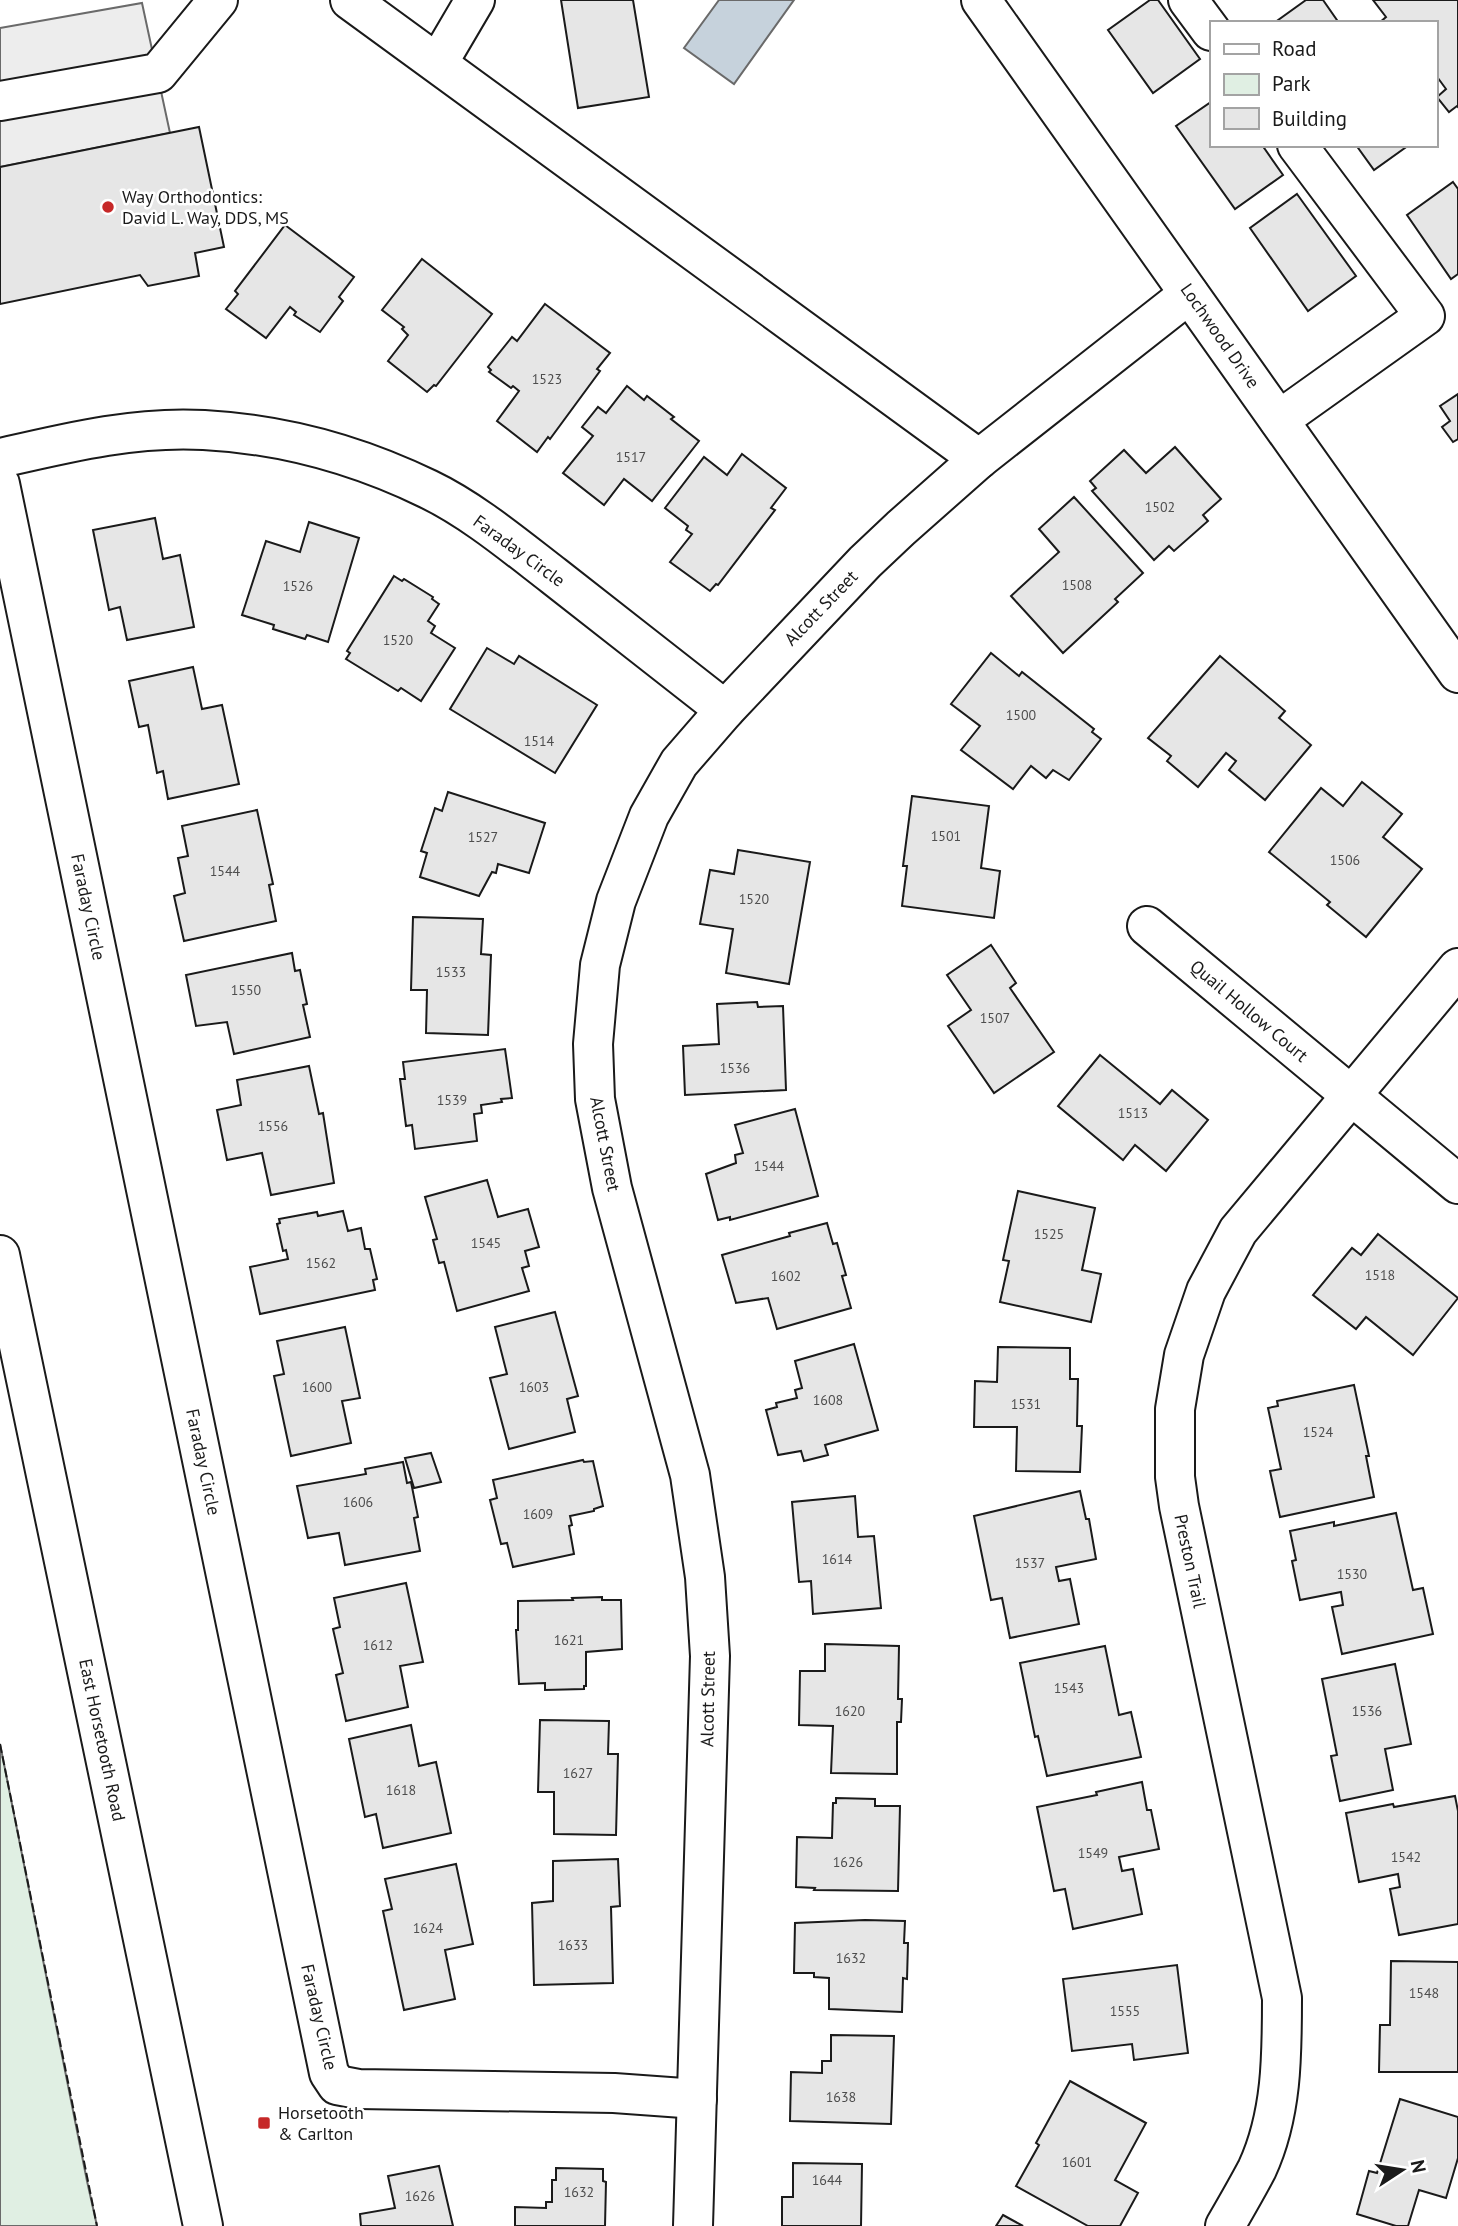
<svg xmlns="http://www.w3.org/2000/svg" width="1458" height="2226" font-family="'PT Sans',sans-serif">
	<rect width="100%" height="100%" fill="#fff"/>
	<polygon fill="#e0efe3" stroke="#6a6a6a" stroke-width="2" points="0,1744 87,2181 97,2226 0,2226"/>
	<polygon fill="#ededed" stroke="#6a6a6a" stroke-width="2" points="142,3 170,133 0,167 0,28"/>
	<polygon fill="#c6d2dc" stroke="#6a6a6a" stroke-width="2" points="719,0 794,0 734,84 684,48"/>
	<g fill="#e6e6e6" stroke="#1a1a1a" stroke-width="2">
		<polygon points="561,0 633,0 649,97 578,108"/>
		<polygon points="1150,0 1158,0 1200,59 1153,93 1108,30"/>
		<polygon points="1306,0 1323,0 1339,23 1274,23"/>
		<polygon points="1373,0 1458,0 1458,107 1457,106 1449,112 1437,97 1446,89 1435,74 1435,23 1379,23 1386,17"/>
		<polygon points="1211,102 1211,145 1262,145 1283,175 1235,209 1176,126"/>
		<polygon points="199,127 224,247 195,253 199,276 148,286 140,275 0,304 0,167"/>
		<polygon points="1356,145 1409,145 1374,170"/>
		<polygon points="1453,182 1458,189 1458,274 1451,279 1407,215"/>
		<polygon points="1297,194 1356,276 1308,311 1250,228"/>
		<polygon points="285,225 354,277 339,297 343,301 320,332 294,315 296,312 290,307 266,338 226,309 238,294 235,291"/>
		<polygon points="422,259 492,314 436,386 434,385 427,392 388,361 408,335 402,329 404,327 382,310"/>
		<polygon points="545,304 610,353 597,369 600,371 550,439 548,437 537,452 497,421 519,391 513,386 511,388 489,372 491,370 488,367 512,337 517,341"/>
		<polygon points="627,386 644,400 647,396 674,417 671,419 699,441 652,501 624,479 604,505 563,473 593,436 582,427 598,407 606,413"/>
		<polygon points="1458,394 1458,439 1453,442 1442,427 1450,421 1440,406"/>
		<polygon points="1175,447 1221,499 1203,515 1208,521 1174,551 1169,546 1154,560 1092,491 1096,488 1090,481 1124,450 1146,473"/>
		<polygon points="742,454 786,488 771,508 775,510 718,585 716,584 710,591 670,562 692,534 686,530 688,526 665,508 704,457 727,475"/>
		<polygon points="1074,497 1143,573 1115,599 1118,602 1063,653 1011,596 1059,552 1039,529"/>
		<polygon points="155,518 163,559 180,555 194,627 127,640 120,607 109,610 93,530"/>
		<polygon points="309,522 359,538 328,642 307,635 305,639 273,629 274,625 242,615 266,541 300,552"/>
		<polygon points="394,576 402,581 404,579 433,597 432,599 439,604 428,621 435,626 431,633 455,648 421,701 401,688 398,691 346,659 350,653 347,651"/>
		<polygon points="487,648 514,664 519,656 597,705 555,773 450,709"/>
		<polygon points="991,653 1019,676 1022,672 1094,729 1092,732 1101,739 1069,780 1053,770 1046,778 1031,766 1013,789 961,750 980,726 951,704"/>
		<polygon points="1220,656 1285,711 1279,718 1311,745 1265,800 1229,770 1236,761 1226,753 1198,787 1167,761 1171,756 1148,738"/>
		<polygon points="193,667 202,709 222,705 239,784 168,799 163,771 157,773 148,725 139,727 129,681"/>
		<polygon points="1362,782 1402,814 1383,837 1422,869 1366,937 1327,905 1330,902 1269,852 1321,788 1343,806"/>
		<polygon points="448,792 545,823 529,873 498,864 496,873 492,872 479,896 420,877 427,853 421,851 435,808 442,811"/>
		<polygon points="912,796 989,806 981,868 1000,871 994,918 902,906 907,866 903,866"/>
		<polygon points="257,810 273,884 269,885 276,921 184,941 174,896 185,893 178,858 188,856 182,826"/>
		<polygon points="738,850 810,862 789,984 726,973 733,929 700,924 710,870 734,874"/>
		<polygon points="413,917 483,919 481,954 491,955 488,1035 426,1033 427,990 411,990"/>
		<polygon points="991,945 1016,983 1010,988 1054,1052 994,1093 948,1026 971,1010 947,975"/>
		<polygon points="292,953 295,971 300,970 307,1004 303,1005 310,1037 234,1054 227,1022 196,1026 186,975"/>
		<polygon points="757,1002 758,1007 783,1006 786,1090 685,1095 683,1046 719,1044 717,1004"/>
		<polygon points="505,1049 512,1098 501,1099 502,1102 481,1105 482,1113 474,1114 477,1141 415,1149 412,1125 406,1126 400,1079 405,1079 403,1062"/>
		<polygon points="1100,1055 1160,1104 1172,1090 1208,1120 1166,1171 1135,1145 1123,1160 1058,1106"/>
		<polygon points="309,1066 319,1114 323,1113 334,1183 271,1195 262,1153 227,1160 217,1110 241,1105 237,1080"/>
		<polygon points="795,1109 818,1196 730,1220 730,1217 718,1220 706,1174 736,1163 735,1155 743,1153 735,1125"/>
		<polygon points="487,1180 498,1217 528,1209 539,1247 525,1251 529,1266 522,1268 529,1291 457,1311 444,1262 439,1263 433,1240 437,1239 425,1197"/>
		<polygon points="1018,1191 1095,1208 1082,1270 1101,1274 1091,1322 1000,1302 1009,1261 1003,1260"/>
		<polygon points="343,1211 348,1231 361,1228 365,1249 370,1249 377,1279 373,1280 375,1290 260,1314 250,1267 288,1259 286,1250 283,1251 277,1224 280,1223 279,1219 317,1212 318,1216"/>
		<polygon points="827,1223 833,1244 837,1243 846,1275 842,1276 851,1308 777,1329 768,1298 736,1303 722,1255 790,1236 789,1233"/>
		<polygon points="1378,1234 1458,1298 1413,1355 1366,1317 1356,1329 1313,1295 1352,1248 1361,1255"/>
		<polygon points="555,1312 578,1396 567,1399 575,1432 509,1449 490,1378 507,1374 495,1327"/>
		<polygon points="345,1327 360,1398 342,1401 351,1443 291,1456 274,1376 284,1374 277,1341"/>
		<polygon points="854,1344 878,1430 825,1445 828,1455 804,1461 801,1451 778,1455 766,1410 777,1407 776,1403 797,1398 795,1390 802,1388 795,1361"/>
		<polygon points="998,1347 1070,1348 1070,1379 1078,1379 1077,1426 1082,1426 1080,1472 1016,1471 1017,1427 974,1427 975,1381 997,1382"/>
		<polygon points="1354,1385 1369,1456 1366,1456 1374,1497 1280,1517 1270,1471 1281,1469 1268,1408 1278,1406 1277,1401"/>
		<polygon points="431,1453 441,1482 414,1488 405,1458"/>
		<polygon points="583,1460 584,1462 593,1461 603,1506 594,1509 594,1511 570,1516 572,1525 569,1526 574,1554 513,1567 507,1543 501,1544 490,1500 497,1498 493,1480"/>
		<polygon points="403,1462 407,1483 411,1482 418,1517 414,1518 420,1551 345,1565 339,1533 308,1538 297,1486 366,1474 365,1469"/>
		<polygon points="1080,1491 1086,1519 1089,1519 1096,1559 1056,1567 1059,1581 1070,1579 1079,1624 1010,1638 1002,1598 991,1600 974,1516"/>
		<polygon points="855,1496 858,1537 874,1536 881,1608 813,1614 811,1581 799,1582 792,1502"/>
		<polygon points="1396,1513 1413,1590 1423,1588 1433,1634 1342,1654 1332,1607 1343,1605 1341,1592 1300,1600 1292,1561 1296,1560 1290,1531 1334,1522 1334,1526"/>
		<polygon points="406,1583 423,1662 400,1666 408,1707 346,1721 336,1675 343,1673 333,1629 340,1627 334,1598"/>
		<polygon points="602,1597 602,1600 621,1600 622,1649 586,1652 586,1686 584,1686 584,1689 545,1690 545,1683 519,1684 516,1630 518,1630 518,1601 573,1600 572,1598"/>
		<polygon points="825,1644 899,1646 898,1699 902,1699 901,1722 897,1722 897,1774 831,1773 833,1726 799,1725 800,1671 825,1671"/>
		<polygon points="1105,1646 1119,1715 1131,1712 1141,1757 1047,1776 1038,1736 1035,1737 1020,1663"/>
		<polygon points="1395,1664 1411,1744 1385,1749 1393,1790 1340,1801 1331,1756 1337,1755 1322,1679"/>
		<polygon points="540,1720 609,1721 608,1754 618,1754 616,1835 554,1834 554,1792 538,1792"/>
		<polygon points="411,1725 419,1766 436,1762 451,1833 383,1848 376,1814 365,1817 349,1739"/>
		<polygon points="1142,1782 1147,1810 1151,1810 1159,1849 1119,1857 1122,1871 1133,1869 1142,1914 1073,1929 1065,1889 1054,1891 1037,1807 1097,1795 1096,1792"/>
		<polygon points="1455,1796 1458,1811 1458,1924 1399,1935 1390,1889 1400,1887 1398,1874 1359,1882 1346,1813 1393,1804 1394,1807"/>
		<polygon points="836,1798 875,1799 875,1806 900,1806 898,1891 814,1890 815,1888 796,1887 797,1837 832,1838 833,1803 836,1803"/>
		<polygon points="618,1859 620,1906 611,1907 613,1983 534,1985 532,1903 553,1901 553,1861"/>
		<polygon points="456,1864 473,1944 445,1950 455,1999 404,2010 383,1911 392,1909 385,1879"/>
		<polygon points="865,1920 905,1921 904,1943 908,1943 907,1979 903,1978 902,2012 829,2009 829,1978 814,1977 814,1973 794,1973 795,1923"/>
		<polygon points="1391,1961 1458,1962 1458,2072 1379,2072 1380,2025 1390,2025"/>
		<polygon points="1177,1965 1188,2053 1134,2060 1132,2044 1072,2051 1063,1979"/>
		<polygon points="831,2035 894,2036 891,2124 790,2121 791,2072 822,2073 822,2061 831,2061"/>
		<polygon points="1070,2081 1146,2123 1115,2180 1138,2193 1120,2226 1088,2226 1016,2186 1039,2145 1036,2143"/>
		<polygon points="1400,2099 1458,2117 1458,2158 1446,2198 1419,2190 1408,2226 1396,2226 1357,2214 1369,2171 1377,2173"/>
		<polygon points="793,2163 862,2164 861,2226 782,2226 782,2197 793,2197"/>
		<polygon points="439,2166 453,2226 361,2226 360,2214 395,2208 388,2176"/>
		<polygon points="556,2168 603,2169 603,2181 606,2182 605,2226 515,2226 515,2207 546,2208 546,2202 552,2202 552,2180 556,2180"/>
		<polygon points="1003,2215 1023,2226 996,2226"/>
	</g>
	<g fill="none" stroke-linecap="round" stroke-linejoin="round">
		<defs>
			<g id="minor">
				<polyline points="350,0 979,459"/>
				<polyline points="981,0 1458,673"/>
				<polyline points="1188,0 1211,31"/>
				<polyline points="438,63 475,0"/>
				<polyline points="0,101 158,73 218,0"/>
				<polyline points="1279,420 1425,316 1297,145"/>
				<path d="M0,464L5,457C70,442 137,426 204,430C281,434 358,455 428,489C472,510 515,546 554,576C611,621 668,665 725,710"/>
				<polyline points="0,484 329,2073 337,2085 358,2089 614,2093 697,2099"/>
				<polyline points="1147,926 1458,1184"/>
				<polyline points="693,2226 710,1656 705,1577 690,1475 612,1188 595,1099 593,1044 600,965 616,901 649,816 679,763 725,710 865,562 901,528 979,459 1189,294"/>
				<path d="M1225,2226C1236,2207 1247,2188 1257,2169C1282,2115 1282,2056 1282,1998L1179,1506L1175,1477V1409L1184,1355L1206,1291L1238,1231L1458,968"/>
			</g>
			<polyline id="major" points="0,1255 203,2226"/>
		</defs>
		<use href="#minor" stroke="#1a1a1a" stroke-width="42"/>
		<use href="#major" stroke="#1a1a1a" stroke-width="42"/>
		<use href="#minor" stroke="#fff" stroke-width="38"/>
		<use href="#major" stroke="#fff" stroke-width="38"/>
		<polyline stroke="#1a1a1a" stroke-width="2" stroke-dasharray="9 3.5" stroke-linecap="butt" points="0,1744 97,2226"/>
	</g>
	<g fill="#c62828" stroke="#fff" stroke-width="2.5">
		<circle cx="108" cy="207" r="7"/>
		<rect x="257" y="2116" width="14" height="14" rx="3.5"/>
	</g>
	<g text-anchor="middle" stroke-width="5" stroke-linejoin="round" paint-order="stroke">
		<g font-size="14" fill="#4d4d4d">
			<text x="547" y="384">1523</text>
			<text x="631" y="462">1517</text>
			<text x="1160" y="512">1502</text>
			<text x="1077" y="590">1508</text>
			<text x="298" y="591">1526</text>
			<text x="398" y="645">1520</text>
			<text x="1021" y="720">1500</text>
			<text x="539" y="746">1514</text>
			<text x="946" y="841">1501</text>
			<text x="483" y="842">1527</text>
			<text x="1345" y="865">1506</text>
			<text x="225" y="876">1544</text>
			<text x="754" y="904">1520</text>
			<text x="451" y="977">1533</text>
			<text x="246" y="995">1550</text>
			<text x="995" y="1023">1507</text>
			<text x="735" y="1073">1536</text>
			<text x="452" y="1105">1539</text>
			<text x="1133" y="1118">1513</text>
			<text x="273" y="1131">1556</text>
			<text x="769" y="1171">1544</text>
			<text x="1049" y="1239">1525</text>
			<text x="486" y="1248">1545</text>
			<text x="321" y="1268">1562</text>
			<text x="1380" y="1280">1518</text>
			<text x="786" y="1281">1602</text>
			<text x="317" y="1392">1600</text>
			<text x="534" y="1392">1603</text>
			<text x="828" y="1405">1608</text>
			<text x="1026" y="1409">1531</text>
			<text x="1318" y="1437">1524</text>
			<text x="358" y="1507">1606</text>
			<text x="538" y="1519">1609</text>
			<text x="837" y="1564">1614</text>
			<text x="1030" y="1568">1537</text>
			<text x="1352" y="1579">1530</text>
			<text x="569" y="1645">1621</text>
			<text x="378" y="1650">1612</text>
			<text x="1069" y="1693">1543</text>
			<text x="850" y="1716">1620</text>
			<text x="1367" y="1716">1536</text>
			<text x="578" y="1778">1627</text>
			<text x="401" y="1795">1618</text>
			<text x="1093" y="1858">1549</text>
			<text x="1406" y="1862">1542</text>
			<text x="848" y="1867">1626</text>
			<text x="428" y="1933">1624</text>
			<text x="573" y="1950">1633</text>
			<text x="851" y="1963">1632</text>
			<text x="1424" y="1998">1548</text>
			<text x="1125" y="2016">1555</text>
			<text x="841" y="2102">1638</text>
			<text x="1077" y="2167">1601</text>
			<text x="827" y="2185">1644</text>
			<text x="579" y="2197">1632</text>
			<text x="420" y="2201">1626</text>
		</g>
		<g font-size="18" fill="#1a1a1a" stroke="#fff" text-anchor="start">
			<text x="122" y="203">Way Orthodontics:<tspan x="122" dy="21">David L. Way, DDS, MS</tspan></text>
			<text x="278" y="2119">Horsetooth<tspan x="278" dy="21">&amp; Carlton</tspan></text>
		</g>
		<g font-size="18" fill="#1a1a1a" stroke="#fff">
			<text transform="translate(1220 336) rotate(55)" y="6">Lochwood Drive</text>
			<text transform="translate(519 551) rotate(36)" y="6">Faraday Circle</text>
			<text transform="translate(821 608) rotate(-46)" y="6">Alcott Street</text>
			<text transform="translate(88 907) rotate(78)" y="6">Faraday Circle</text>
			<text transform="translate(1249 1011) rotate(40)" y="6">Quail Hollow Court</text>
			<text transform="translate(605 1144) rotate(79)" y="6">Alcott Street</text>
			<text transform="translate(203 1462) rotate(78)" y="6">Faraday Circle</text>
			<text transform="translate(1190 1561) rotate(78)" y="6">Preston Trail</text>
			<text transform="translate(708 1699) rotate(-89)" y="6">Alcott Street</text>
			<text transform="translate(102 1740) rotate(78)" y="6">East Horsetooth Road</text>
			<text transform="translate(319 2017) rotate(77)" y="6">Faraday Circle</text>
		</g>
	</g>
	<rect x="1210" y="21" width="228" height="126" fill="#ffffff" stroke="#a3a3a3" stroke-width="2"/>
	<rect x="1224" y="44" width="35" height="10" fill="#ffffff" stroke="#a3a3a3" stroke-width="2"/>
	<text x="1272" y="56" font-size="21" fill="#1a1a1a">Road</text>
	<rect x="1224" y="74" width="35" height="21" fill="#e0efe3" stroke="#a3a3a3" stroke-width="2"/>
	<text x="1272" y="91" font-size="21" fill="#1a1a1a">Park</text>
	<rect x="1224" y="108" width="35" height="21" fill="#e6e6e6" stroke="#a3a3a3" stroke-width="2"/>
	<text x="1272" y="126" font-size="21" fill="#1a1a1a">Building</text>
	<g transform="translate(1402 2170) rotate(78)" stroke="#ffffff" stroke-width="5" paint-order="stroke">
	<path d="M0-5L12 26L0 18L-12 26Z" fill="#1a1a1a"/>
	<text y="-10" font-size="19" font-weight="bold" text-anchor="middle" fill="#1a1a1a">N</text>
	</g>
</svg>
